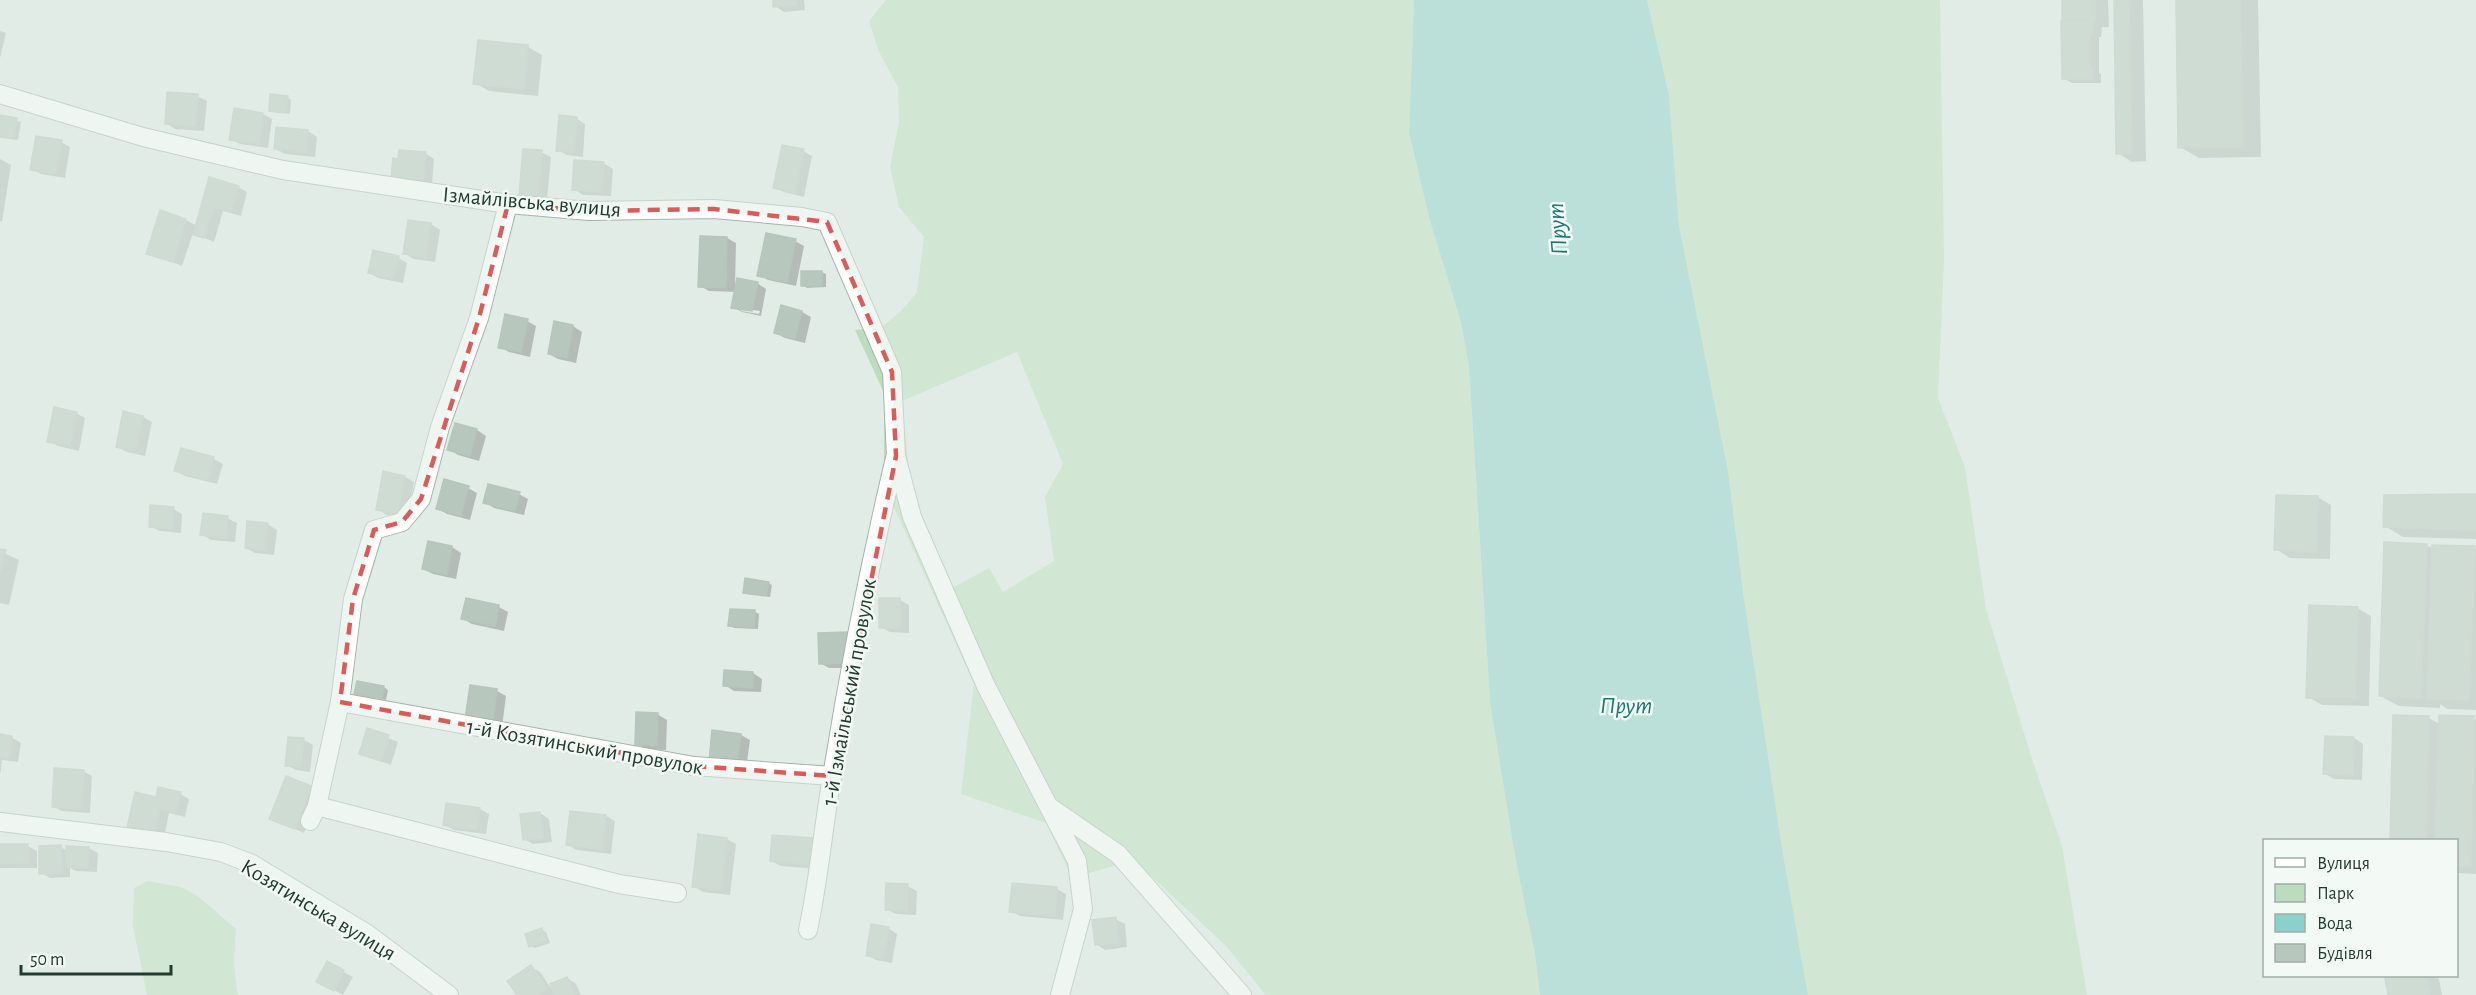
<svg xmlns="http://www.w3.org/2000/svg" width="2476" height="995" font-family="'Alegreya Sans',sans-serif">
	<rect width="100%" height="100%" fill="#e2ece6"/>
	<g fill="#bcddbd" fill-rule="evenodd">
		<path d="M886,0H1414L1409,133L1430,221L1461,322L1469,367L1490,702L1535,954L1540,995H1266L1225,945L1134,860L1072,878L1046,823L961,794L974,684L884,485V393L855,330L882,327L901,311L917,292L924,237L899,207L890,167L899,123L898,87L879,52L869,21ZM1017,352L1063,464L1045,497L1054,561L1003,592L989,568L952,588L912,501L902,401Z"/>
		<polygon points="1647,0 1940,0 1944,259 1938,398 1965,467 1986,609 2032,759 2062,846 2087,995 1808,995 1783,854 1744,599 1728,471 1679,225 1669,95"/>
		<polygon points="148,881 181,887 199,897 236,929 234,963 237,992 239,995 147,995 133,926 134,888"/>
	</g>
	<polygon fill="#8bd1cb" points="1414,0 1647,0 1669,95 1679,225 1728,471 1744,599 1783,854 1808,995 1540,995 1535,954 1515,855 1490,702 1469,367 1461,322 1430,221 1409,133"/>
	<g fill="#0003" fill-rule="evenodd">
		<polygon points="774,0 804,0 805,10 784,12 775,6"/>
		<polygon points="2063,0 2108,0 2109,27 2102,27 2101,37 2099,37 2099,73 2101,74 2101,83 2072,83 2063,78 2069,22 2064,19"/>
		<polygon points="2115,0 2143,0 2146,161 2132,162 2118,153"/>
		<polygon points="2177,0 2258,0 2261,157 2199,158 2180,147"/>
		<polygon points="0,31 6,33 0,58"/>
		<polygon points="528,47 542,55 538,96 489,91 475,83"/>
		<polygon points="197,96 207,101 204,131 175,129 166,123"/>
		<polygon points="287,97 291,100 290,114 270,110"/>
		<polygon points="263,114 272,119 268,148 240,144 231,139"/>
		<polygon points="0,117 21,122 18,140 0,137"/>
		<polygon points="576,118 585,124 583,157 567,155 558,150"/>
		<polygon points="308,131 317,137 315,157 285,154 276,149"/>
		<polygon points="61,142 70,147 65,178 41,174 32,169"/>
		<polygon points="803,151 812,156 804,197 784,192 775,187"/>
		<polygon points="541,152 551,157 547,200 529,199 520,194"/>
		<polygon points="425,153 434,159 432,184 402,182 393,177"/>
		<polygon points="0,159 11,165 2,222 0,221"/>
		<polygon points="603,163 613,169 611,196 583,195 574,189"/>
		<polygon points="210,179 238,187 247,192 241,216 223,211 214,242 193,233 182,266 148,253 161,212 186,220 197,226"/>
		<polygon points="410,221 431,224 440,230 435,262 414,259 405,254"/>
		<path d="M727,238L736,243L735,287L757,283L766,289L761,316L742,312L733,307L736,292L709,291L700,286ZM741,308L760,311L759,314L741,311Z"/>
		<polygon points="795,241 804,246 796,286 768,280 759,275"/>
		<polygon points="398,258 407,263 403,283 378,278 369,272"/>
		<polygon points="822,272 826,274 826,287 807,288 803,285"/>
		<polygon points="782,307 802,312 811,317 805,343 785,338 776,333"/>
		<polygon points="527,321 536,326 530,357 509,352 500,347"/>
		<polygon points="555,323 573,326 582,332 576,363 558,359 549,354"/>
		<polygon points="76,413 85,418 79,451 58,446 48,441"/>
		<polygon points="143,417 152,422 145,456 127,452 118,447"/>
		<polygon points="456,424 477,430 486,436 479,461 458,455 449,449"/>
		<polygon points="182,450 214,459 223,464 217,484 185,476 176,471"/>
		<polygon points="385,473 405,477 414,482 407,519 387,515 378,509"/>
		<polygon points="468,488 477,493 470,520 447,514 438,509"/>
		<polygon points="519,494 528,499 524,515 494,508 485,502"/>
		<polygon points="2476,495 2476,539 2403,537 2385,526"/>
		<polygon points="2317,497 2331,505 2330,559 2290,558 2276,549"/>
		<polygon points="173,509 182,514 181,533 160,531 150,526"/>
		<polygon points="227,518 237,523 235,542 211,540 202,534"/>
		<polygon points="267,524 277,530 274,555 255,553 246,548"/>
		<polygon points="429,543 452,547 461,553 456,579 433,574 423,569"/>
		<polygon points="2426,545 2434,549 2476,549 2476,710 2447,709 2440,704 2440,708 2399,706 2380,696"/>
		<polygon points="0,551 19,560 9,605 0,603"/>
		<polygon points="768,583 772,585 770,597 744,592"/>
		<polygon points="881,599 900,600 909,605 909,633 890,632 880,627"/>
		<polygon points="499,607 508,612 504,631 472,624 463,619"/>
		<polygon points="2357,608 2371,616 2369,706 2322,705 2308,697"/>
		<polygon points="755,612 759,614 758,629 734,628 730,625"/>
		<polygon points="848,634 857,639 857,668 829,668 820,663"/>
		<polygon points="753,673 762,679 761,692 734,691 725,685"/>
		<polygon points="384,687 388,690 386,700 356,693"/>
		<polygon points="471,687 497,691 506,696 502,727 476,723"/>
		<polygon points="657,714 667,720 666,750 646,749 637,744"/>
		<polygon points="2395,717 2429,718 2440,724 2476,719 2476,874 2456,873 2456,840 2392,840"/>
		<polygon points="368,730 398,742 391,765 361,754"/>
		<polygon points="741,735 750,740 746,769 720,766"/>
		<polygon points="0,736 11,737 21,743 18,762 2,760 0,776"/>
		<polygon points="2354,738 2363,744 2362,780 2334,779 2325,774"/>
		<polygon points="304,740 313,745 310,772 296,770 287,765"/>
		<polygon points="83,771 92,776 90,813 62,811 53,806"/>
		<polygon points="287,778 320,793 304,833 271,818"/>
		<polygon points="180,794 189,799 185,817 169,813 164,838 138,832 157,798"/>
		<polygon points="480,809 489,814 486,834 454,830 445,825"/>
		<polygon points="540,813 549,819 552,842 533,844 524,839"/>
		<polygon points="606,816 615,821 611,854 577,850 568,845"/>
		<polygon points="700,836 727,839 736,844 730,895 703,892 694,886"/>
		<polygon points="814,840 821,869 781,866 771,861"/>
		<polygon points="0,846 28,846 37,851 37,868 0,868"/>
		<polygon points="60,847 68,851 88,848 98,853 97,872 76,871 70,868 70,877 50,878 41,873"/>
		<polygon points="907,886 917,891 916,915 896,914 886,909"/>
		<polygon points="1057,889 1066,894 1063,920 1020,916 1011,911"/>
		<polygon points="1115,919 1125,924 1127,947 1105,950 1096,944"/>
		<polygon points="888,928 897,934 892,963 876,960 867,955"/>
		<polygon points="542,930 546,932 550,943 535,948 530,946"/>
		<polygon points="327,963 353,977 343,995 327,986"/>
		<polygon points="531,967 540,972 555,994 567,978 576,984 581,995 519,995"/>
		<polygon points="2404,976 2432,976 2439,979 2442,995 2390,995 2386,979"/>
	</g>
	<g fill="#b8c7be" stroke="#b5c6bb" stroke-width="1.5">
		<polygon points="773,0 796,0 796,5 773,7"/>
		<rect x="2062" y="0" width="33" height="20"/>
		<polygon points="2114,0 2129,0 2132,154 2116,154"/>
		<polygon points="2176,0 2240,0 2243,147 2178,148"/>
		<polygon points="2093,20 2093,33 2090,33 2090,68 2093,68 2093,79 2062,79 2061,21"/>
		<polygon points="478,40 528,45 524,89 473,84"/>
		<polygon points="167,92 198,94 195,126 165,124"/>
		<polygon points="270,94 288,96 286,113 269,111"/>
		<polygon points="234,108 263,113 259,144 229,140"/>
		<polygon points="0,115 17,118 14,139 0,137"/>
		<polygon points="559,115 577,117 574,152 556,151"/>
		<polygon points="276,127 308,130 306,152 274,149"/>
		<polygon points="36,136 62,140 56,174 30,170"/>
		<polygon points="782,145 804,149 795,193 773,188"/>
		<polygon points="523,149 542,150 538,196 519,194"/>
		<polygon points="399,150 426,152 423,180 391,178 393,158 398,159"/>
		<polygon points="574,160 604,162 602,192 572,190"/>
		<polygon points="209,177 239,186 231,212 214,207 204,238 193,235"/>
		<polygon points="160,210 186,219 173,262 146,254"/>
		<polygon points="408,220 431,223 426,258 403,254"/>
		<polygon points="766,233 796,239 787,282 757,276"/>
		<polygon points="700,236 727,237 726,288 698,287"/>
		<polygon points="373,250 399,256 393,279 368,273"/>
		<rect x="801" y="271" width="21" height="15"/>
		<polygon points="737,278 758,282 752,311 731,308"/>
		<polygon points="781,305 802,311 795,339 774,333"/>
		<polygon points="505,314 528,319 521,352 498,348"/>
		<polygon points="554,321 573,325 567,358 548,354"/>
		<polygon points="54,407 77,412 70,446 47,442"/>
		<polygon points="123,411 143,416 135,452 116,447"/>
		<polygon points="455,423 477,429 470,456 447,450"/>
		<polygon points="181,448 214,457 208,480 174,471"/>
		<polygon points="383,471 405,476 398,514 376,510"/>
		<polygon points="444,479 469,486 461,516 436,509"/>
		<polygon points="488,484 520,492 515,511 483,503"/>
		<polygon points="2476,494 2476,530 2383,527 2384,495"/>
		<polygon points="2276,495 2318,496 2316,552 2274,550"/>
		<polygon points="150,505 174,507 172,529 149,527"/>
		<polygon points="203,513 228,516 226,538 200,535"/>
		<polygon points="247,521 268,523 265,551 245,548"/>
		<polygon points="428,541 452,546 447,575 422,569"/>
		<polygon points="2384,542 2427,544 2421,698 2379,696"/>
		<polygon points="2432,545 2475,546 2469,700 2427,699"/>
		<polygon points="0,549 6,550 0,575"/>
		<polygon points="745,578 769,582 766,596 743,593"/>
		<polygon points="466,598 499,605 495,626 461,619"/>
		<rect x="879" y="598" width="21" height="30"/>
		<polygon points="2309,605 2358,607 2355,699 2306,698"/>
		<polygon points="730,609 755,610 754,628 728,626"/>
		<polygon points="848,632 849,663 819,664 818,633"/>
		<polygon points="724,670 753,672 753,688 723,686"/>
		<polygon points="357,681 384,686 382,699 354,694"/>
		<polygon points="470,685 497,689 493,722 465,719"/>
		<polygon points="636,712 658,713 657,745 635,745"/>
		<polygon points="2393,715 2429,716 2426,840 2390,840"/>
		<polygon points="2439,715 2474,716 2471,866 2456,866 2456,840 2435,840"/>
		<polygon points="367,728 389,735 381,761 359,754"/>
		<polygon points="712,730 741,734 737,765 709,762"/>
		<polygon points="0,734 12,736 9,758 0,757"/>
		<polygon points="2325,736 2354,737 2353,775 2323,774"/>
		<polygon points="288,737 304,738 301,767 285,766"/>
		<polygon points="54,768 84,770 81,809 52,807"/>
		<polygon points="286,776 311,786 295,829 269,819"/>
		<polygon points="158,787 181,792 176,813 160,809 154,834 127,828 135,792 156,797"/>
		<polygon points="446,803 480,808 477,830 443,825"/>
		<polygon points="570,811 606,815 602,849 566,845"/>
		<polygon points="540,812 543,838 523,840 520,814"/>
		<polygon points="698,834 727,838 721,890 692,887"/>
		<polygon points="772,835 814,838 812,865 770,861"/>
		<polygon points="0,844 28,844 28,863 0,864"/>
		<polygon points="61,845 62,873 39,874 39,846"/>
		<polygon points="66,846 89,847 88,867 66,867"/>
		<polygon points="886,883 908,884 907,911 885,910"/>
		<polygon points="1012,883 1057,887 1055,916 1009,912"/>
		<polygon points="1116,917 1118,943 1095,945 1092,920"/>
		<polygon points="871,924 889,927 883,959 866,956"/>
		<polygon points="542,928 546,941 529,947 525,934"/>
		<polygon points="327,961 344,970 334,991 316,982"/>
		<polygon points="531,965 547,988 537,995 517,995 507,981"/>
		<polygon points="2397,976 2426,976 2430,995 2388,995 2385,978"/>
		<polygon points="567,977 575,995 555,995 550,984"/>
	</g>
	<g fill="none" stroke-linecap="round" stroke-linejoin="round">
		<defs>
			<g id="minor">
				<polyline points="0,94 143,137 283,170 508,204 589,211 714,209 802,217 827,222 892,372 896,456 912,517 986,686 1077,861 1083,909 1060,995"/>
				<polyline points="340,702 694,766 832,776"/>
				<polyline points="317,806 619,884 677,893"/>
				<polyline points="1051,808 1118,854 1242,995"/>
				<polyline points="310,821 317,806 340,702 353,599 374,530 402,522 421,499 440,427 479,318 508,204"/>
				<polyline points="0,822 166,842 221,852 252,864 366,933 449,995"/>
				<path d="M808,930C819,879 823,828 832,777C849,670 870,563 895,458"/>
			</g>
		</defs>
		<use href="#minor" stroke="#a5b4ac" stroke-width="20"/>
		<use href="#minor" stroke="#fff" stroke-width="18"/>
	</g>
	<path d="M0 0H2476V995H0ZM508,204L589,211L714,209L827,222L892,372L896,456L832,776L694,766L340,702L353,599L374,530L402,522L421,499L479,318Z" fill="#e2ece6" fill-opacity=".55" fill-rule="evenodd"/>
	<path fill="none" stroke="#db5b58" stroke-width="4.5" stroke-dasharray="12 8" stroke-linejoin="round" d="M508,204L589,211L714,209L827,222L892,372L896,456L832,776L694,766L340,702L353,599L374,530L402,522L421,499L479,318Z"/>
	<g text-anchor="middle" stroke-width="5" stroke-linejoin="round" paint-order="stroke">
		<g font-size="22" fill="#223d30" stroke="#f3f9f4">
			<text transform="translate(532 201) rotate(5)" y="8">Ізмайлівська вулиця</text>
			<text transform="translate(848 692) rotate(-80)" y="8">1-й Ізмаїльський провулок</text>
			<text transform="translate(585 746) rotate(10)" y="8">1-й Козятинський провулок</text>
			<text transform="translate(319 909) rotate(31)" y="8">Козятинська вулиця</text>
		</g>
		<g font-size="24" font-style="italic" fill="#1d7973" stroke="#f3f9f4">
			<text transform="translate(1557 229) rotate(-95)" y="8">Прут</text>
			<text x="1626" y="713">Прут</text>
		</g>
	</g>
	<rect x="2263" y="839" width="195" height="138" fill="#f3f9f4" stroke="#9faea6" stroke-width="1.5"/>
	<rect x="2275" y="858" width="30" height="9" fill="#ffffff" stroke="#9faea6" stroke-width="1.5"/>
	<text x="2317" y="869" font-size="18" fill="#223d30">Вулиця</text>
	<rect x="2275" y="884" width="30" height="18" fill="#bcddbd" stroke="#9faea6" stroke-width="1.5"/>
	<text x="2317" y="899" font-size="18" fill="#223d30">Парк</text>
	<rect x="2275" y="914" width="30" height="18" fill="#8bd1cb" stroke="#9faea6" stroke-width="1.5"/>
	<text x="2317" y="929" font-size="18" fill="#223d30">Вода</text>
	<rect x="2275" y="944" width="30" height="18" fill="#b8c7be" stroke="#9faea6" stroke-width="1.5"/>
	<text x="2317" y="959" font-size="18" fill="#223d30">Будівля</text>
	<path d="M21 965v9h150v-9" fill="none" stroke="#223d30" stroke-width="3"/>
	<text x="30" y="965" font-size="18" fill="#223d30" stroke="#f3f9f4" stroke-width="4.5" paint-order="stroke">50 m</text>
</svg>
